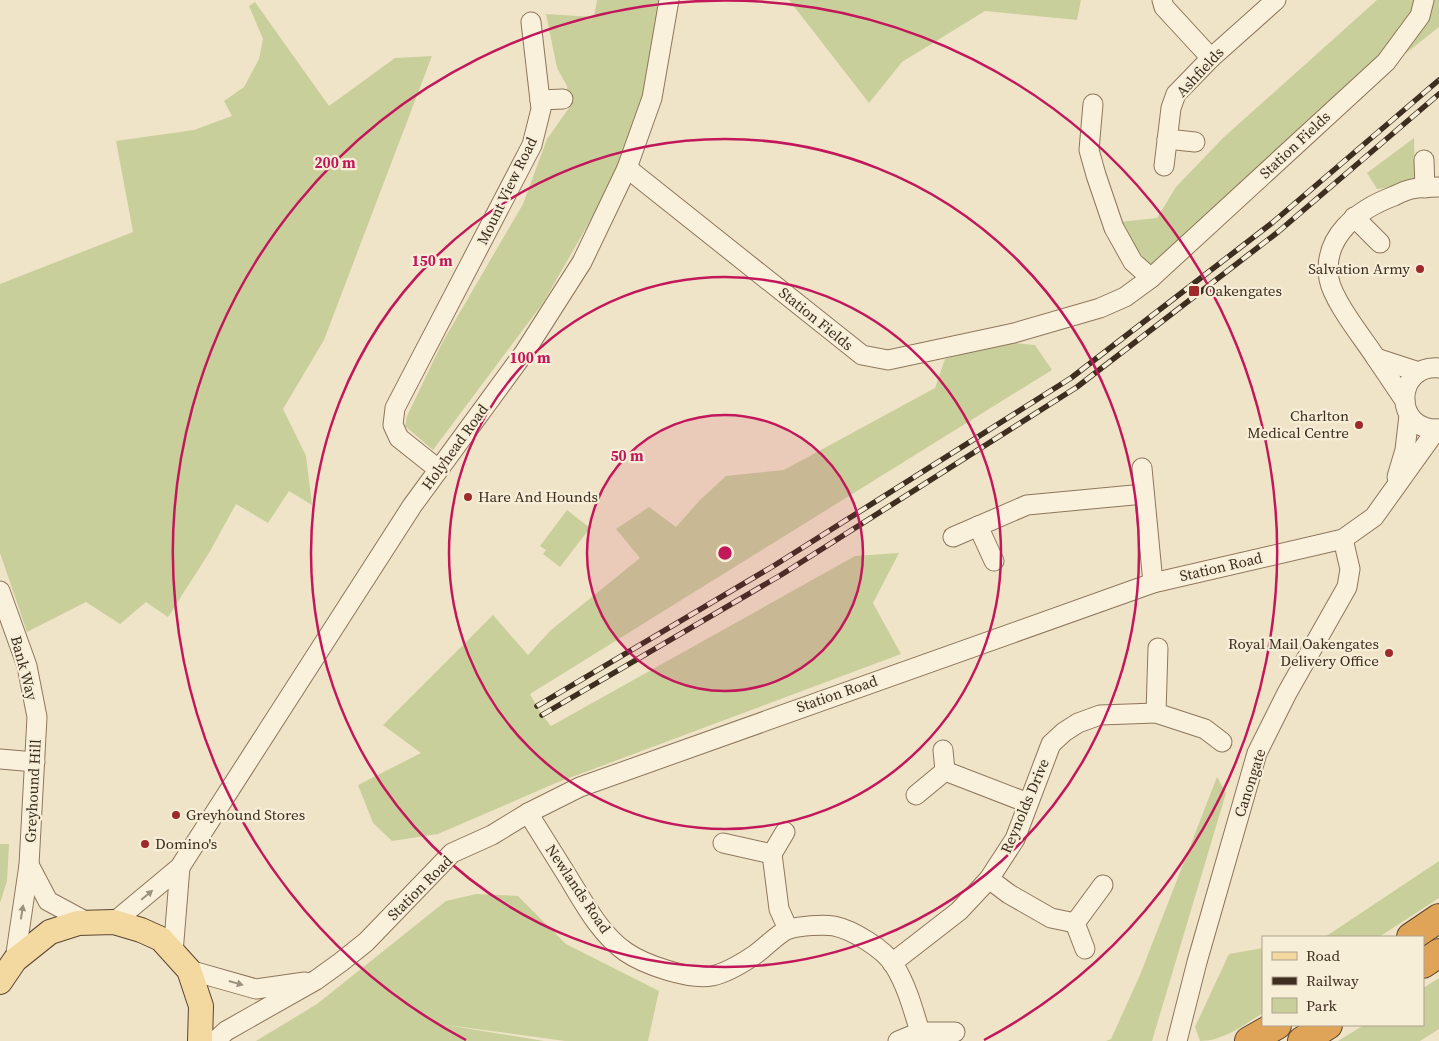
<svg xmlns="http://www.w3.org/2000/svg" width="1439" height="1041" font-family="'Source Serif 4',serif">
	<rect width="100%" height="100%" fill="#f0e4c8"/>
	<g fill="#c9cf9b">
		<polygon points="597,0 659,0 650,62 634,129 598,207 543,303 433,450 405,426 407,416 442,343 523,204 547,139 569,108 567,86 557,68 546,14 594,17"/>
		<polygon points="789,0 1081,0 1077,20 985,11 902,62 869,103"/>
		<polygon points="1377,0 1417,0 1416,4 1379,59 1152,268 1137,249 1119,222 1157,218 1176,187 1223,138"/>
		<polygon points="1427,0 1439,0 1439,27 1405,54"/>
		<polygon points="255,2 329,106 395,58 432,56 324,340 283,409 306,456 312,505 289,491 268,523 236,504 209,553 168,617 146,602 120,624 86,602 27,632 0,553 0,284 133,232 116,141 194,130 232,116 224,101 244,87 259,59 263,39 249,6"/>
		<polygon points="1414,138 1415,177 1408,185 1377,189 1367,173"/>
		<polygon points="1004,342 1035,345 1052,370 530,694 542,715 551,726 855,556 899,553 873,603 901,654 556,783 438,834 392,841 373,823 358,785 421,753 383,725 493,615 528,655 551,630 640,558 616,529 649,507 676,527 700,500 726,476 784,470 935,388 945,359"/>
		<polygon points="567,510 590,528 560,567 543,554 546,550 540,546"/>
		<polygon points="1217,777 1226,793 1152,1041 1106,1041 1111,1039 1140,975"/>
		<polygon points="0,844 9,844 7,881 0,903"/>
		<polygon points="1439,861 1439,898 1379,937 1325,937"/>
		<polygon points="476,894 518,896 566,944 659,991 648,1041 565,1041 440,1024 544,1041 256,1041 317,1004 446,901"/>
		<path d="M1263,948V1013C1244,1025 1223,1041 1200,1041L1195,1027L1229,954Z"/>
		<polygon points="1439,978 1439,1029 1420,1041 1338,1041 1364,1025 1423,1025 1423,988"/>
	</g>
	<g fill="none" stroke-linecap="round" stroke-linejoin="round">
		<defs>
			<g id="minor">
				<polyline points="1162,0 1164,7 1211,58"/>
				<polyline points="540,100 563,99"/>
				<polyline points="1093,104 1089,150 1096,175 1114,228 1133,262 1151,278"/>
				<polyline points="1167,139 1195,142"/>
				<polyline points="1424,160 1425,188"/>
				<polyline points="1164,166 1171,108 1176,94 1211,58 1276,0"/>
				<polyline points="627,168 862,355 888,360 1014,333 1100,308 1125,297 1151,278 1386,62 1420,16 1424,0"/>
				<polyline points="1354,217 1380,243"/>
				<path d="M1376,358C1363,338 1333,301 1329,279C1322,236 1359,209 1394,196C1400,193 1406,190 1412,189C1421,187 1430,187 1439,187"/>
				<path d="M1439,368C1395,364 1392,431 1439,429"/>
				<polyline points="1405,401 1376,358 1419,372"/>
				<polyline points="1142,468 1153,583"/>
				<polyline points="438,469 399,438 393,425 395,408 532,145 541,109 531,22"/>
				<polyline points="1397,477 1405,450 1409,415"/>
				<polyline points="978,526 994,561"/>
				<polyline points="953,537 1027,505 1144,494"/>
				<polyline points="0,591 27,666 37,717 29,865 15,960"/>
				<polyline points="1158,648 1156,713 1205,729 1222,742"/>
				<polyline points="0,759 35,762"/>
				<polyline points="945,771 1028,803"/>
				<polyline points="916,795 945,771 943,750"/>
				<path d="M528,813C541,834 555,856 568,877C584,903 600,934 626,952C645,965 689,980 712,976C726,973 741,964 753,956C763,950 779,932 789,929C800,926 823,924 834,926C853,930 884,949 894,965C907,986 913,1009 920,1032"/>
				<polyline points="723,843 772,854 785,832"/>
				<polyline points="772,854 779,909 788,929"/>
				<polyline points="29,865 48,901 87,922"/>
				<polyline points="989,879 1009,894 1051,918 1075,923"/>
				<polyline points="114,922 180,867 412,506 524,353 582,262 627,168 652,98 669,0"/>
				<polyline points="1085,949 1075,923 1103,885"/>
				<polyline points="173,953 180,867"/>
				<polyline points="892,963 959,911 989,879 1015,839 1051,744 1064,732 1078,723 1100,715 1156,713"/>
				<polyline points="189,970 256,989 305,982"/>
				<polyline points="215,1041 226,1031 316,980 341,962 366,942 452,853 492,835 528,813 580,787 1153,583 1343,539 1374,517 1437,429"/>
				<polyline points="898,1041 920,1032 955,1032"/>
				<polyline points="1177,1041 1197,962 1257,753 1287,693 1347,587 1350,569 1343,539"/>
			</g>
			<polyline id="major" points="0,982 15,960 50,932 78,923 114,922 141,930 161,939 189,970 201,1006 200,1041"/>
			<g id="highway">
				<polyline points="1411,937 1439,918"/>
				<polyline points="1423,964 1439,953"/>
				<polyline points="1249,1041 1277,1025"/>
				<polyline points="1302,1041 1328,1025"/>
			</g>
		</defs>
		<use href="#minor" stroke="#8d765c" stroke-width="21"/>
		<use href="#major" stroke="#5b4430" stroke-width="26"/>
		<use href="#highway" stroke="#5b4430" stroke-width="30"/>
		<use href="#minor" stroke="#faf1dc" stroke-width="19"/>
		<use href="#major" stroke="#f3d9a0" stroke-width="24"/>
		<use href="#highway" stroke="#e0a458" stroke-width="28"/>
		<defs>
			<g id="rail">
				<polyline points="537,706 775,565 1071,378 1272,223 1439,80"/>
				<polyline points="542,715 781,575 1077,387 1278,232 1439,94"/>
			</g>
		</defs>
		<use href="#rail" stroke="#3d2e20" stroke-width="5.5"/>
		<use href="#rail" stroke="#f7eed8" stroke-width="4" stroke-dasharray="11" stroke-linecap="butt"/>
	</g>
	<defs><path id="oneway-solid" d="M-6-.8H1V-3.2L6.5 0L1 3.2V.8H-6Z" transform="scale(1.25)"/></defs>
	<g fill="#9c907e">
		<use href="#oneway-solid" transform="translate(147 895) rotate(-40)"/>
		<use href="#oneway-solid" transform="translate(22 912) rotate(-81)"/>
		<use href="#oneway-solid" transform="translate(236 983) rotate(16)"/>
	</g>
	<circle cx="725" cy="553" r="138" fill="#c2185b" fill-opacity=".12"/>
	<g fill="none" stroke="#c2185b" stroke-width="2.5">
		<circle cx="725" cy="553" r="138"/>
		<circle cx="725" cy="553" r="276"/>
		<circle cx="725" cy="553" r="414"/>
		<path d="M466 1040A552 552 0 1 1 984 1040"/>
	</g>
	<g fill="#9e2a2b" stroke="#f7eed8" stroke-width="2">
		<circle cx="1420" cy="269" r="5"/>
		<rect x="1188" y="285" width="12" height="12" rx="2.5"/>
		<circle cx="1359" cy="425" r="5"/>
		<circle cx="468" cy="497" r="5"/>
		<circle cx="1389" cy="653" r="5"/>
		<circle cx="176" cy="815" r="5"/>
		<circle cx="145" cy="844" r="5"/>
	</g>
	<g text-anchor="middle" stroke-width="4.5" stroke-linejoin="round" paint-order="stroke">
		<g font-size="15" fill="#3d2e20" stroke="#f7eed8">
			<text transform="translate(1200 72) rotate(-47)" y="5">Ashfields</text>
			<text transform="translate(1295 145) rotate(-43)" y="5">Station Fields</text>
			<text transform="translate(507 191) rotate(-64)" y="5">Mount View Road</text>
			<text transform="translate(816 319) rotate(39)" y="5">Station Fields</text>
			<text transform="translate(455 447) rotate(-54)" y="5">Holyhead Road</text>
			<text transform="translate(1221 567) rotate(-13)" y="5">Station Road</text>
			<text transform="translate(24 668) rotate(75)" y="5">Bank Way</text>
			<text transform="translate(837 694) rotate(-19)" y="5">Station Road</text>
			<text transform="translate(1250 783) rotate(-72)" y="5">Canongate</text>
			<text transform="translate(33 791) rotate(-87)" y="5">Greyhound Hill</text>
			<text transform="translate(1025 806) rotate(-67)" y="5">Reynolds Drive</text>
			<text transform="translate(420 888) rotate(-45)" y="5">Station Road</text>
			<text transform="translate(578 889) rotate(56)" y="5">Newlands Road</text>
		</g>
		<g font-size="15" fill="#3d2e20" stroke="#f7eed8" text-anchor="start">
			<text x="1410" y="274" text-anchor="end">Salvation Army</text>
			<text x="1205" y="296">Oakengates</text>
			<text x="1349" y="421" text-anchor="end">Charlton<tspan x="1349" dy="17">Medical Centre</tspan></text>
			<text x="478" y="502">Hare And Hounds</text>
			<text x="1379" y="649" text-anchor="end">Royal Mail Oakengates<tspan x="1379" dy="17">Delivery Office</tspan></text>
			<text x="186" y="820">Greyhound Stores</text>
			<text x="155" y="849">Domino's</text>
		</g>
	</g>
	<circle cx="725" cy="553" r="8" fill="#c2185b" stroke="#f7eed8" stroke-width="2.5"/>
	<g font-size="15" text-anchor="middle" font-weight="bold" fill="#c2185b" stroke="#f7eed8" stroke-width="4.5" stroke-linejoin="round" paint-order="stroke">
		<text x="335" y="168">200 m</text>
		<text x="432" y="266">150 m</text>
		<text x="530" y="363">100 m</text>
		<text x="627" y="461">50 m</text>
	</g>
	<rect x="1262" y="936" width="162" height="90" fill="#f7eed8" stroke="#ada18e"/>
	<rect x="1272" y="952" width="25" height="8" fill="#f3d9a0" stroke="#ada18e"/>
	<text x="1306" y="961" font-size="15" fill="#3d2e20">Road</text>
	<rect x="1272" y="977" width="25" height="8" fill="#3d2e20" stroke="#ada18e"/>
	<text x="1306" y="986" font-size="15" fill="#3d2e20">Railway</text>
	<rect x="1272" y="998" width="25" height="15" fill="#c9cf9b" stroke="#ada18e"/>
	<text x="1306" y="1011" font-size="15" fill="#3d2e20">Park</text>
</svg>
